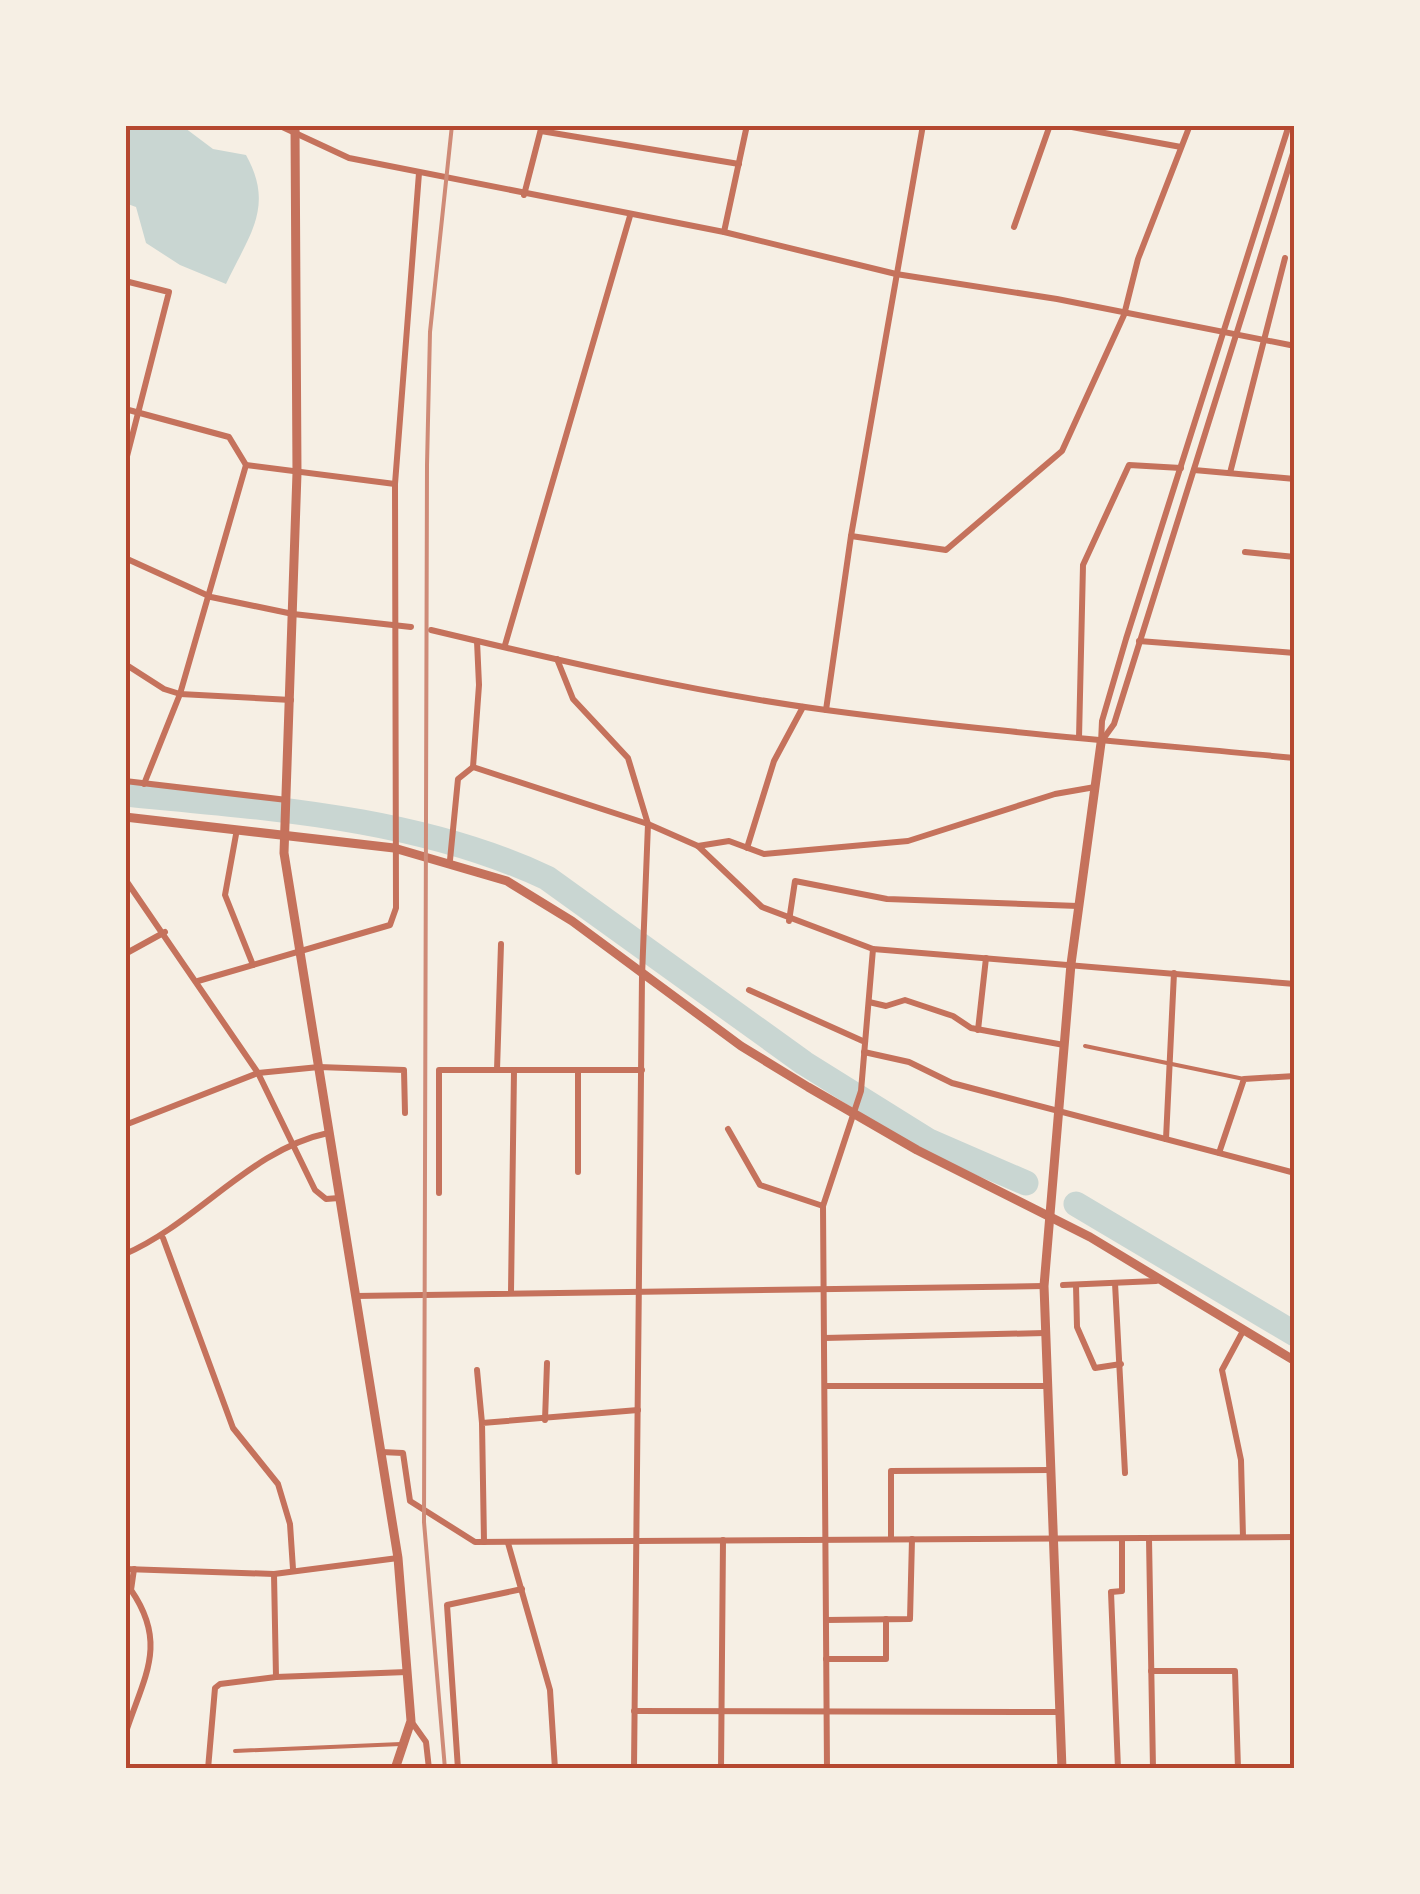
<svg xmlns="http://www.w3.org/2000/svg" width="1420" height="1894" font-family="'Public Sans',sans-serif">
	<rect width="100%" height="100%" fill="#f6efe4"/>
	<path fill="#c9d6d2" d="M125,125H181L213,149L246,155C275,207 249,235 226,284L180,265L146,243L136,207L125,203Z"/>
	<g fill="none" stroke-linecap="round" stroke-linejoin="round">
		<g stroke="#c9d6d2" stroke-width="25">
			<path d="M125,794C267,808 417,817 547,878L804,1063L929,1141L1026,1183"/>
			<polyline points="1076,1204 1295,1334"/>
		</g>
		<g stroke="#c5725c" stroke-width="4">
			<polyline points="1085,1046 1244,1079"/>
			<polyline points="235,1751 401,1744"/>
		</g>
		<g stroke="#c5725c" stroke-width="6">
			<polyline points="278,125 349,158 724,232 896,274 1057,299 1295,346"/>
			<polyline points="1061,125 1181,147"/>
			<polyline points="541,131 739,164"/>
			<polyline points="524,195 542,125"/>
			<polyline points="1014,227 1050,125"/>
			<polyline points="724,232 747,125"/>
			<polyline points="125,281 169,292 125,464"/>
			<polyline points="125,409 229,437 246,465 395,484"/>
			<polyline points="1194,470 1295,479"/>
			<polyline points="1230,473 1285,258"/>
			<polyline points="851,536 946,550 1062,451 1124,315 1138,259 1190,125"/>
			<polyline points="1245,552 1295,557"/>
			<polyline points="125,558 211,597 293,614 411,627"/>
			<path d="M431,630C561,661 693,692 826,710C982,731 1138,743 1295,758"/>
			<polyline points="1139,641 1295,653"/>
			<polyline points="505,645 630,216"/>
			<polyline points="557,659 573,699 628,758 648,824 642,976 634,1769"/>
			<polyline points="125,664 164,689 180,694 291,700"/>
			<polyline points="826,710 851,536 923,125"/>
			<polyline points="1079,738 1083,565 1129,465 1181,468"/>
			<polyline points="1101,742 1114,724 1295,147"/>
			<polyline points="1101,743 1102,721 1126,639 1289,125"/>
			<polyline points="473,767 479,685 477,641"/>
			<polyline points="125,781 287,800"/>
			<polyline points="144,784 180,694 246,465"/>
			<polyline points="237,829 225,895 253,965"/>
			<polyline points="698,846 729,841 764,854 908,841 1055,794 1095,787"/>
			<polyline points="747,848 774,761 803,707"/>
			<polyline points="450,860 458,779 473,767 648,824 698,846 762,907 873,949 1295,984"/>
			<polyline points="125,879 258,1073 315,1190 326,1199 339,1198"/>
			<polyline points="789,921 795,881 887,899 1078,906"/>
			<polyline points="125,954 165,932"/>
			<polyline points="198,981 390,925 396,908 395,484 419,173"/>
			<polyline points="749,990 865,1042"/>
			<polyline points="869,1002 886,1006 905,1000 953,1016 971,1028 1064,1045"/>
			<polyline points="978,1030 986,958"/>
			<polyline points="864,1052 909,1062 952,1083 1295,1173"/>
			<polyline points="497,1070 501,944"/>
			<polyline points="578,1070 578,1172"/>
			<polyline points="125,1125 258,1073 319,1067 404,1070 405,1113"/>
			<polyline points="728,1129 760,1185 823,1206"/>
			<polyline points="1166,1139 1174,973"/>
			<polyline points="1219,1153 1244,1079 1295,1076"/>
			<polyline points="439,1193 439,1070 642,1070"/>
			<polyline points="163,1238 233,1428 278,1484 290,1524 293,1569"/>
			<path d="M125,1254C197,1223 251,1149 328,1133"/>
			<polyline points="1115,1283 1125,1473"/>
			<polyline points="1063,1285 1156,1281"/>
			<polyline points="1076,1285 1077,1327 1095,1368 1121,1364"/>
			<polyline points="511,1292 514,1070"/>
			<polyline points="355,1296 1044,1286"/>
			<polyline points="824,1338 1045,1333"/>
			<polyline points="477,1370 482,1423"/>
			<polyline points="825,1386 1046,1386"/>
			<polyline points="545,1420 547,1363"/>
			<polyline points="381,1452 403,1453 410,1501 475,1542 1295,1537"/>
			<polyline points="1243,1537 1241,1460 1222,1370 1243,1331"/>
			<polyline points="891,1539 891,1471 1050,1470"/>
			<polyline points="1149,1539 1153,1769"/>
			<polyline points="484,1542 482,1423 638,1410"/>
			<polyline points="508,1543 550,1690 555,1769"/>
			<polyline points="125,1569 274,1574 398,1558"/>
			<polyline points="274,1574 276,1677"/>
			<polyline points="826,1620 910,1619 912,1539"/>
			<polyline points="826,1659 886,1659 886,1619"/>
			<polyline points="1151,1671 1235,1671 1238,1769"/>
			<polyline points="634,1711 1060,1712"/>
			<polyline points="411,1721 426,1742 429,1769"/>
			<path d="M125,1735C143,1678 169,1645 131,1590L134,1569"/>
			<polyline points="208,1769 215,1688 220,1684 276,1677 407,1672"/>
			<polyline points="458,1769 447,1605 522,1589"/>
			<polyline points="721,1769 723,1540"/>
			<polyline points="827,1769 823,1206 861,1091 873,949"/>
			<polyline points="1118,1769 1111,1592 1122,1591 1122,1539"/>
		</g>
		<g stroke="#c5725c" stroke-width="9">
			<polyline points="295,125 297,473 284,853 398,1558 411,1721 395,1769"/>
			<polyline points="125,817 394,848 507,881 572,921 741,1046 808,1087 917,1150 1090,1237 1295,1361"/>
			<polyline points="1062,1769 1044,1286 1071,964 1101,743"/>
		</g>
		<polyline stroke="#cf8b77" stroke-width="4" points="445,1769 424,1522 427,465 430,332 452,125"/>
	</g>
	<rect width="1420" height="1894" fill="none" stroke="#f6efe4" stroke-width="255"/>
	<rect x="128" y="128" width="1164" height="1638" fill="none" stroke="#b5482f" stroke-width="4"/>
</svg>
